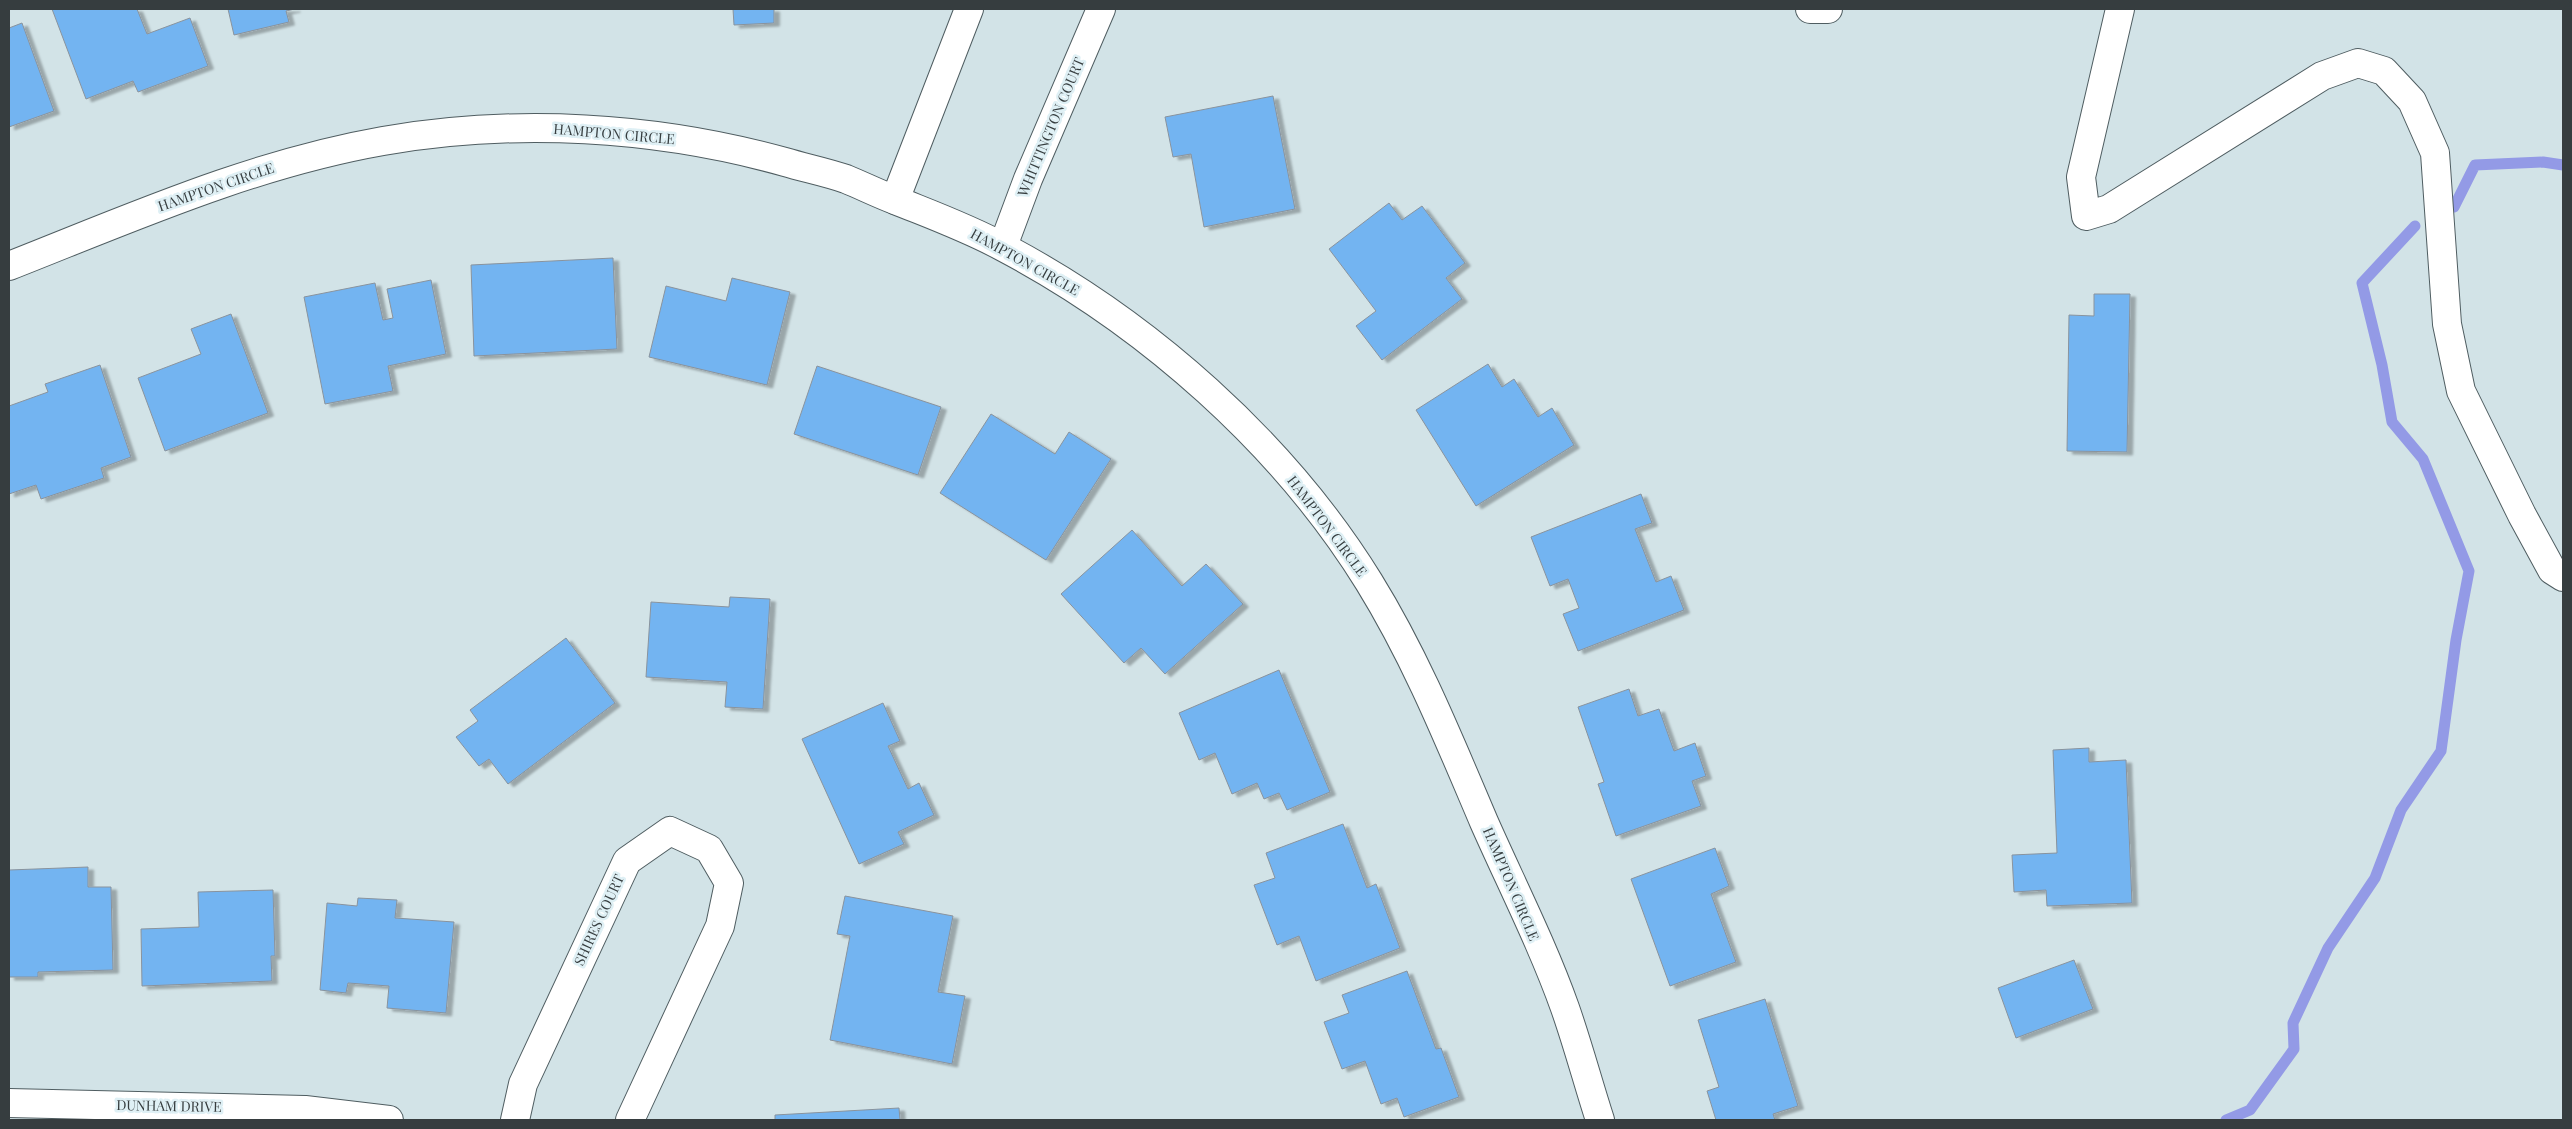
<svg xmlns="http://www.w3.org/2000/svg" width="2572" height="1129" font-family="'Playfair Display',serif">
	<defs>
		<filter id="shadow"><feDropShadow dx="5.5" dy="3" stdDeviation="1" flood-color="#0004"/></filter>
	</defs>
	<rect width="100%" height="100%" fill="#d2e3e7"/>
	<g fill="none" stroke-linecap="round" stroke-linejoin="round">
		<g stroke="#939ae6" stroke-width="11">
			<polyline points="2454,207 2475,165 2543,162 2563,165"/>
			<polyline points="2226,1120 2250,1110 2294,1049 2293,1023 2328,948 2375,878 2401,810 2441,751 2456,640 2469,571 2423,459 2392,422 2382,365 2362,283 2415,226"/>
		</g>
	</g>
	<g fill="#73b4f1" stroke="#89939d" filter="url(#shadow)">
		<polygon points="52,9 137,9 147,34 190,18 208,66 138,92 133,81 86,99"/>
		<polygon points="228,9 295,9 286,11 289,22 234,35"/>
		<polygon points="733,9 774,9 774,23 734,25"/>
		<polygon points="22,23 54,111 9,127 9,28"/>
		<polygon points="1273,96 1295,209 1204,227 1191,154 1173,157 1165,117"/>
		<polygon points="1389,203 1402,220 1422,206 1465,263 1446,278 1462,299 1382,360 1356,326 1376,311 1329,249"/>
		<polygon points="613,258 617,349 474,356 471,265"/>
		<polygon points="732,278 790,292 767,385 649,357 666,286 726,301"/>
		<polygon points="431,280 446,354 388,366 393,391 325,404 304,297 375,283 383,320 393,318 387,289"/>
		<polygon points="2094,294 2130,294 2127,452 2067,451 2069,315 2094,316"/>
		<polygon points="231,314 268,413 165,451 138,378 201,354 191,329"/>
		<polygon points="1488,364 1502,387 1514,379 1538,417 1552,408 1574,445 1476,506 1416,410"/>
		<polygon points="100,365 131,457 101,468 104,478 41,499 36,485 9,494 9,406 48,392 45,384"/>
		<polygon points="817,366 941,407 918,475 794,434"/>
		<polygon points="991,414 1055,454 1069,432 1111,459 1046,560 940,493"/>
		<polygon points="1641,494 1652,523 1635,529 1656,582 1671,576 1684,610 1578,651 1563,614 1579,608 1568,579 1550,586 1531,537"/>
		<polygon points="1132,530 1182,586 1206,564 1243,604 1165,674 1141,648 1124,663 1061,594"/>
		<polygon points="730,597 770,599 763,709 725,707 727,682 646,677 651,602 729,607"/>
		<polygon points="566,638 615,703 508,784 489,759 479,766 456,737 478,721 470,710"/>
		<polygon points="1279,670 1330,792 1287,810 1279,793 1264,799 1257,783 1232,794 1215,753 1199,760 1179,713"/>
		<polygon points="1629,689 1638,716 1659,709 1674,751 1695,743 1706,776 1692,781 1701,806 1616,836 1598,784 1604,782 1578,707"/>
		<polygon points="883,703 900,741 888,746 908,789 919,783 934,815 898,832 904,844 859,864 802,739"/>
		<polygon points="2089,748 2089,762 2126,760 2132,903 2047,906 2046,890 2014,892 2012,855 2057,853 2053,750"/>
		<polygon points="1343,824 1367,888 1376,884 1400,948 1316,981 1299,936 1277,945 1254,885 1275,878 1266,853"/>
		<polygon points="1715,848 1729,886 1711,894 1736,962 1670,986 1631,879"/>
		<polygon points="88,867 88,887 111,887 113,970 38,972 38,977 9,977 9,870"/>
		<polygon points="273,890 275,956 271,956 272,981 142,986 141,929 199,927 198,892"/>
		<polygon points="845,896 953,916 938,992 965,996 952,1064 830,1040 850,936 837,934"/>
		<polygon points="358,898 397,900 395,918 454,922 446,1013 387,1008 389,986 348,983 346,993 320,990 327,903 357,906"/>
		<polygon points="2074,960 2093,1009 2016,1038 1998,988"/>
		<polygon points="1407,971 1436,1049 1441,1048 1459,1097 1404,1117 1397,1098 1381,1104 1365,1061 1342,1069 1324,1022 1349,1013 1342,995"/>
		<polygon points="1765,999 1798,1106 1773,1114 1775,1120 1716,1120 1707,1091 1719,1087 1698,1020"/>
		<polygon points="899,1108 900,1120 775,1120 775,1115"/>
	</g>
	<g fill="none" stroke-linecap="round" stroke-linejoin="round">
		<defs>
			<g id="minor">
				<polyline points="1810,9 1828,9"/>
				<polyline points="2120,9 2081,177 2086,216 2109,209 2322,76 2358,63 2384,71 2412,101 2435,153 2447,324 2461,391 2522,515 2552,570 2563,577"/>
				<polyline points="895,200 969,9"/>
				<polyline points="1003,246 1028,179 1101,9"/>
				<path d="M9,266C131,218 252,164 383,141C515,118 656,126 785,162C805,168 826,172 846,179C863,186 879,194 895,200C932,215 968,228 1003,247C1147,323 1283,443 1369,582C1416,658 1449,740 1484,822C1511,883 1543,946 1565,1008C1578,1045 1588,1083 1600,1120"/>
				<polyline points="9,1103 305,1110 389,1120"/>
				<polyline points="515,1120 523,1084 627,861 670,831 709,849 729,883 720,926 630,1120"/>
			</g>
		</defs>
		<use href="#minor" stroke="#4f5d61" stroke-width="30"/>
		<use href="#minor" stroke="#fff" stroke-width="28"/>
	</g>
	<g text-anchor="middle" stroke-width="5" stroke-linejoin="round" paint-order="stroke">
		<g font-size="14" fill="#363d3f" stroke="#dff0f5">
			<text transform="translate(1051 127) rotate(-67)" y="5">WHITTINGTON COURT</text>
			<text transform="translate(614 134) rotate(5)" y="5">HAMPTON CIRCLE</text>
			<text transform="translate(216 187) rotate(-19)" y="5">HAMPTON CIRCLE</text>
			<text transform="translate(1025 262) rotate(29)" y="5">HAMPTON CIRCLE</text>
			<text transform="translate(1327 526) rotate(53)" y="5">HAMPTON CIRCLE</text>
			<text transform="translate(1511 884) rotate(67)" y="5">HAMPTON CIRCLE</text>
			<text transform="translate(599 920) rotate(-65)" y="5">SHIRES COURT</text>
			<text transform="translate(169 1106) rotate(1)" y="5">DUNHAM DRIVE</text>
		</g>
	</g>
	<rect width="2572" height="1129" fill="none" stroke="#363d3f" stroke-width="20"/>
</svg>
